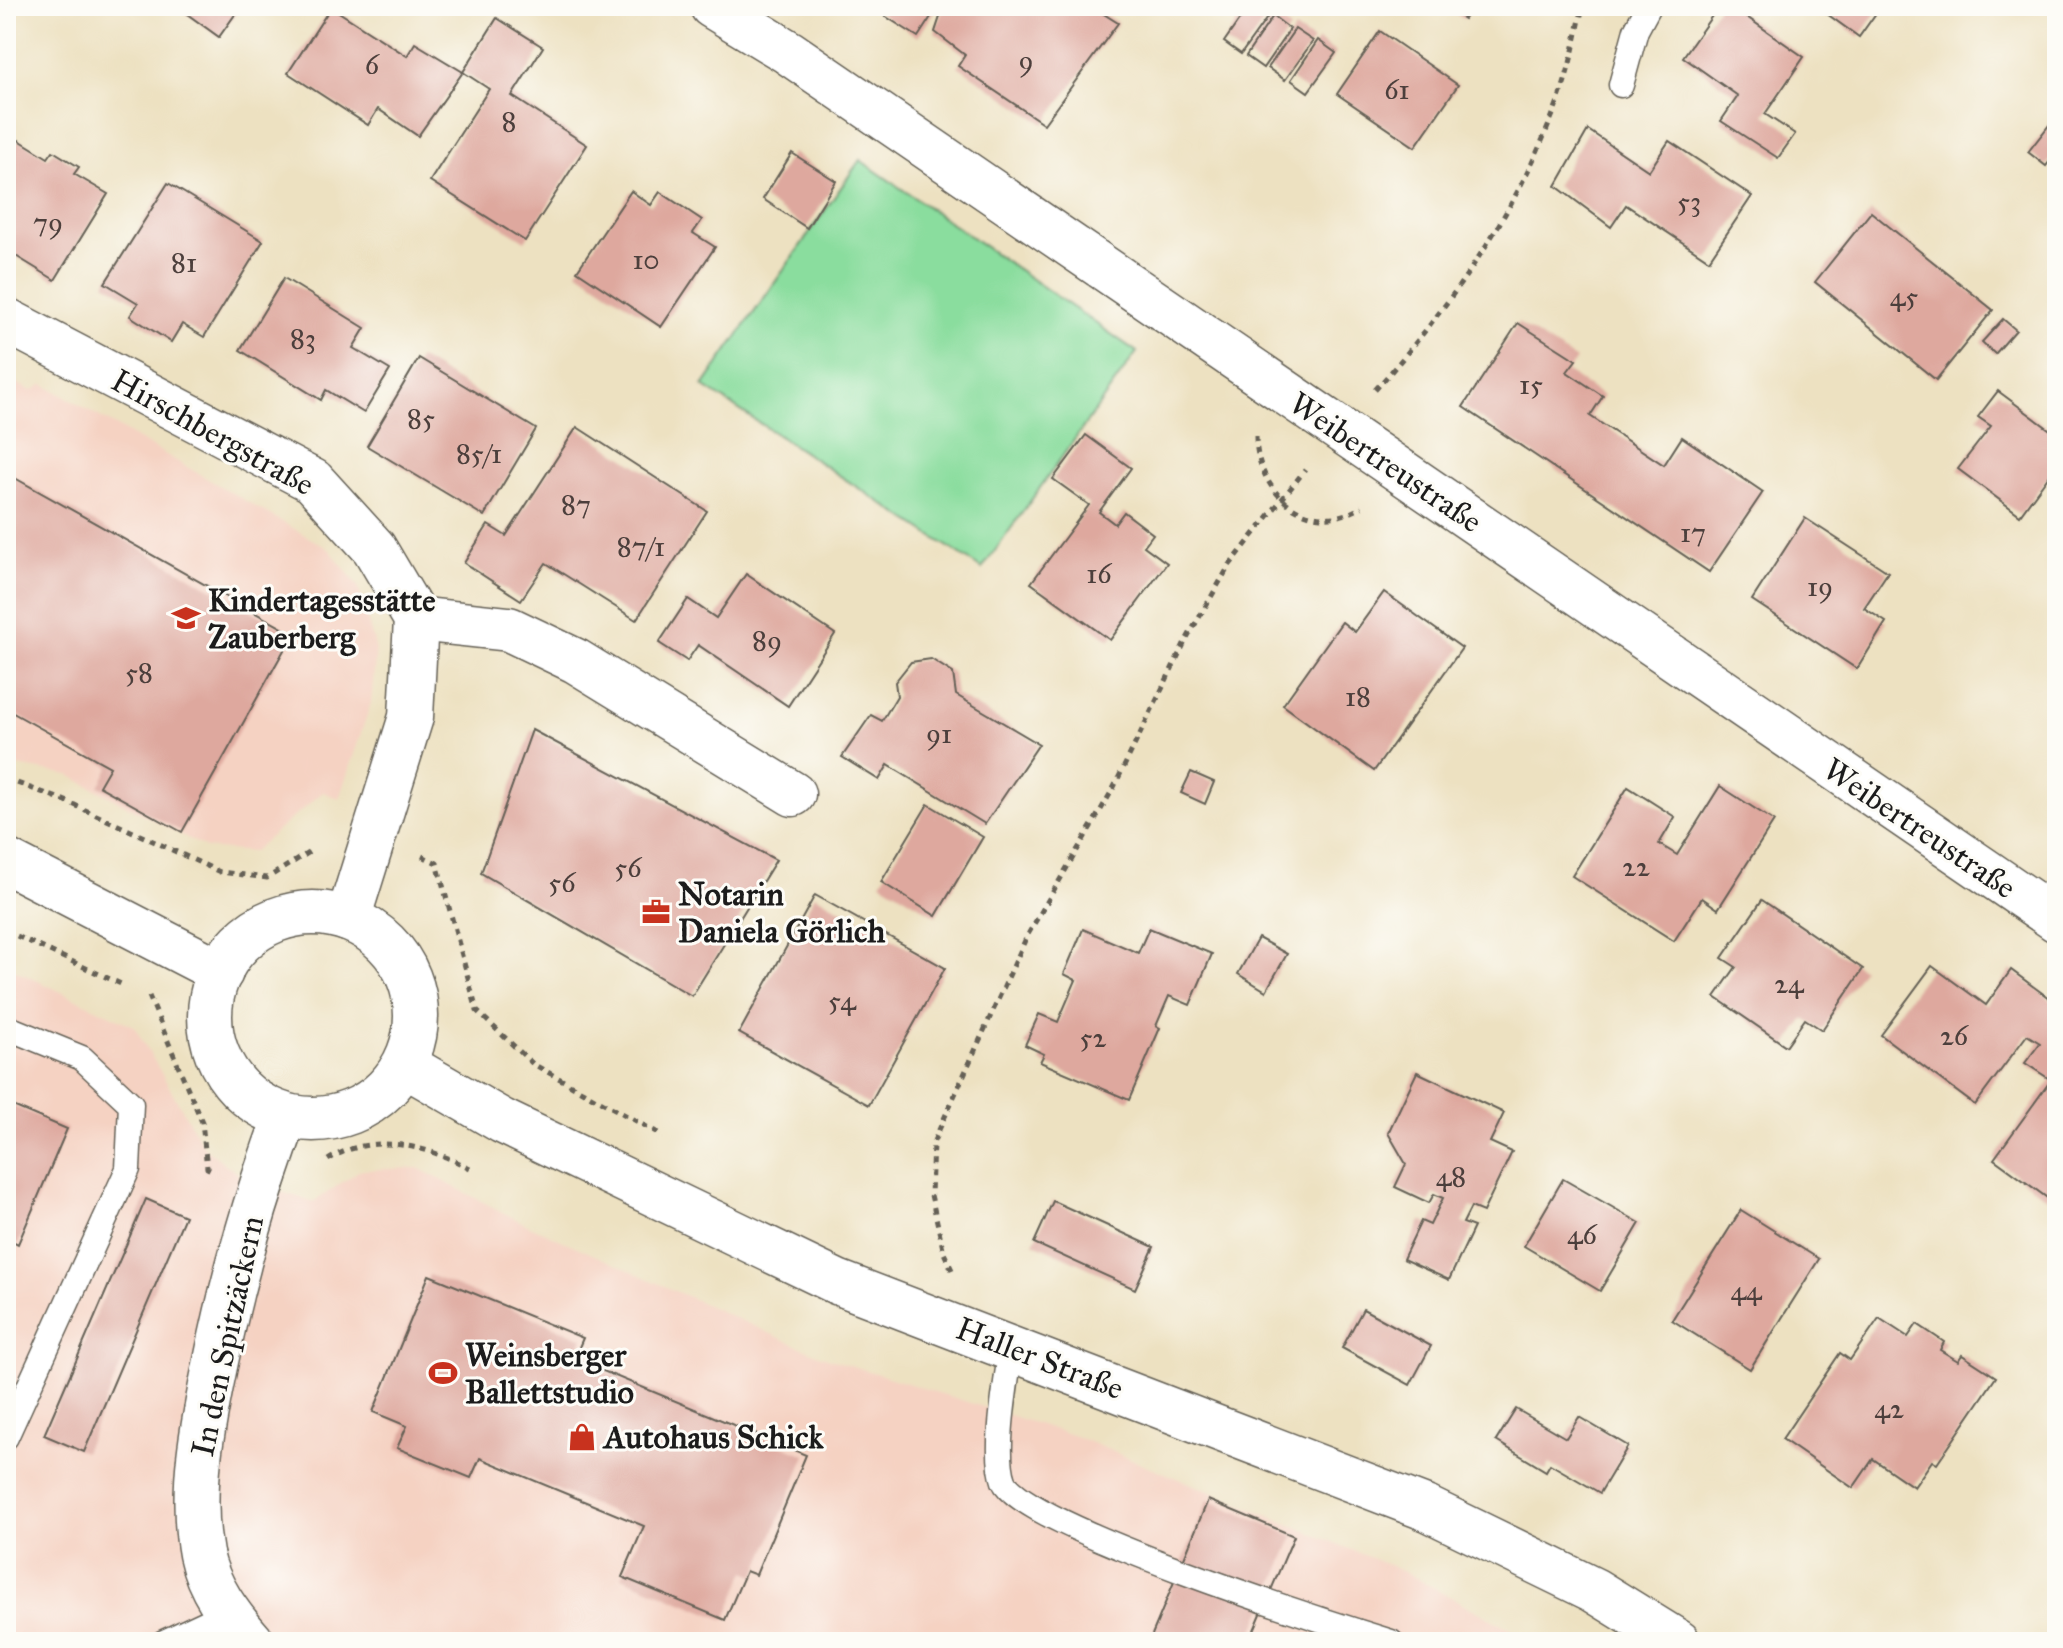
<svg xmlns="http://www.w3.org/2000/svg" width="2063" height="1648" font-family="'IM FELL Great Primer',serif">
	<rect width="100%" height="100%" fill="#fdfcf7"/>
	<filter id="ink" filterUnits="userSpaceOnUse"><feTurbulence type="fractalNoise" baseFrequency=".0125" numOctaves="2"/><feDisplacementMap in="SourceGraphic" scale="16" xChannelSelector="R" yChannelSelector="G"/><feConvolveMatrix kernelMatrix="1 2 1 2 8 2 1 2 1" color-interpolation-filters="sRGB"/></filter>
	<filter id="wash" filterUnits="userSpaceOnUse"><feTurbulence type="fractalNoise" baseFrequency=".006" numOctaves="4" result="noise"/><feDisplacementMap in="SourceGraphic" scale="32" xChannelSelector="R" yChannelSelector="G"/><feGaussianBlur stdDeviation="1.8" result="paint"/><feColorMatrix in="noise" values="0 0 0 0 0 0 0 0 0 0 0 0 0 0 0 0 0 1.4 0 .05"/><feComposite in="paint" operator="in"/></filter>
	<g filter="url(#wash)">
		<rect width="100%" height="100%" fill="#ede1c1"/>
		<g fill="#f5d2c2">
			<polygon points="6,378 32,391 43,384 329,549 358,586 376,650 371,703 339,799 323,792 252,852 206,848 69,775 6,764"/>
			<polygon points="6,966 134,1026 204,1147 248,1182 314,1202 360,1170 418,1168 525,1224 821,1356 1075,1436 1405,1572 1533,1642 6,1642"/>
		</g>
		<polygon fill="#8add9e" stroke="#537c5d" stroke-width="2" points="860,160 1137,352 982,569 703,386"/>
		<g id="blocks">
			<g fill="#dea89e">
				<polygon points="176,6 241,6 219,37"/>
				<polygon points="869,6 938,6 918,37"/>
				<polygon points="947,6 1091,6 1118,23 1044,124 958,66 965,55 935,32 942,11"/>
				<polygon points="1249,6 1257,6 1269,15 1241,54 1224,42"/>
				<polygon points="1444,6 1472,6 1464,19"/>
				<polygon points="1719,6 1731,6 1804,57 1765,114 1795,134 1778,158 1721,121 1738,96 1683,57"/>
				<polygon points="1816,6 1881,6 1859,37"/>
				<polygon points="331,7 407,56 415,43 463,72 418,136 378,109 368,125 288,73"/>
				<polygon points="1273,16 1290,29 1263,68 1246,56"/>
				<polygon points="497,18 543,47 512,96 587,145 525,241 430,181 489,89 463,72"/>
				<polygon points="1295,29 1313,41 1285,80 1268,68"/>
				<polygon points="1380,31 1458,85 1415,147 1337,94"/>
				<polygon points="1318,40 1336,53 1308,92 1291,80"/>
				<polygon points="2057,115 2057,152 2046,166 2028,152"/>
				<polygon points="1588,130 1649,171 1669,141 1752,196 1709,260 1626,205 1611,227 1556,186"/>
				<polygon points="19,140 48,158 53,151 79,167 74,174 108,194 55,280 6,250 6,161"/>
				<polygon points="792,153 836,181 807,228 763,199"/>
				<polygon points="168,183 263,241 204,337 182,324 171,342 130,316 138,303 105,283"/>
				<polygon points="631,191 651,205 660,192 702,220 693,233 715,247 661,327 577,271"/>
				<polygon points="1871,212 1993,310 1936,380 1815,282"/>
				<polygon points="284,278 365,328 353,348 390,370 364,413 326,390 321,400 240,350"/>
				<polygon points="2003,319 2016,330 1995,354 1982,342"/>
				<polygon points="1518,323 1576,360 1567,372 1603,396 1590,416 1664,465 1682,437 1763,492 1709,572 1463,407"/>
				<polygon points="419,358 536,429 484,516 367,446"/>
				<polygon points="1998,391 2057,435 2057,464 2020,515 1958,469 1991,426 1978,417"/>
				<polygon points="577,427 707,511 636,620 546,563 521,600 464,563 488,525 506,536"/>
				<polygon points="1086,435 1131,468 1099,512 1115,524 1124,512 1153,534 1144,546 1167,563 1110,640 1031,583 1089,505 1053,479"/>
				<polygon points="6,473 293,634 182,832 99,786 110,767 6,709"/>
				<polygon points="1805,518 1888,572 1864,608 1886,622 1857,669 1752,600"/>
				<polygon points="746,574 835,634 788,706 698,645 687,661 659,643 688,599 716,618"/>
				<polygon points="1384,592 1462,648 1374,771 1283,705 1342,622 1355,632"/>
				<polygon points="931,659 953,673 956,695 1039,744 985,824 888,765 879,780 842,757 871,715 882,721 897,696 895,682 911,662"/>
				<polygon points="532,730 776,860 692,996 481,873"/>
				<polygon points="1191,772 1214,782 1205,804 1181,793"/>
				<polygon points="1720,786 1774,821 1718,909 1702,898 1674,941 1572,876 1628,787 1675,817 1659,844 1677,855"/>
				<polygon points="928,804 983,837 936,916 881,882"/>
				<polygon points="815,895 945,968 869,1105 739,1033"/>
				<polygon points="1762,900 1863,969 1822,1030 1805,1019 1786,1046 1715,997 1736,967 1722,958"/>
				<polygon points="1149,928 1212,954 1190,1005 1169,996 1156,1026 1160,1028 1129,1100 1040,1062 1044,1054 1025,1045 1039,1014 1058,1022 1076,980 1064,974 1083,929 1138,953"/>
				<polygon points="1258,938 1287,954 1266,991 1238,974"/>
				<polygon points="1932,966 1986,1005 2011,970 2057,1004 2057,1205 1994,1159 2051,1080 2025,1063 2040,1043 2027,1035 1975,1105 1881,1035"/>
				<polygon points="1417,1072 1504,1113 1490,1142 1512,1152 1483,1212 1471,1207 1463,1223 1474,1227 1449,1280 1403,1259 1421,1221 1430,1225 1443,1198 1434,1194 1429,1203 1395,1187 1406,1164 1388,1133"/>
				<polygon points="6,1103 67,1129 18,1244 6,1238"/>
				<polygon points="1563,1179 1640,1223 1600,1291 1524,1246"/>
				<polygon points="146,1199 185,1216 84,1452 44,1435"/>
				<polygon points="1053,1201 1154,1247 1135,1289 1034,1243"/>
				<polygon points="1741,1210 1819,1259 1750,1369 1672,1320"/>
				<polygon points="429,1275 583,1338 574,1359 806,1455 756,1575 746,1571 725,1620 622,1577 644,1526 480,1458 471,1478 397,1448 407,1426 373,1412"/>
				<polygon points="1363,1309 1431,1346 1410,1385 1342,1348"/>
				<polygon points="1879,1318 1908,1337 1917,1324 1944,1342 1940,1350 1958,1361 1962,1355 1996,1377 1937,1464 1932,1461 1914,1487 1873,1459 1853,1488 1782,1439 1840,1353 1850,1360"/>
				<polygon points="1516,1409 1566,1438 1579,1417 1628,1446 1600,1493 1550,1464 1546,1471 1496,1441"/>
				<polygon points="1208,1500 1294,1536 1249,1642 1149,1642"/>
			</g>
		</g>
	</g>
	<g filter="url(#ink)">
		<use href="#blocks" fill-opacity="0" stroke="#656156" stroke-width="2"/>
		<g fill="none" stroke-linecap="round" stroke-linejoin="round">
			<defs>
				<g id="lane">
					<polyline points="1621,85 1636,30 1649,6"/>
					<polyline points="6,1027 82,1058 131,1104 128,1169 6,1437"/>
					<path d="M1011,1347C1007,1380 993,1451 1004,1481C1021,1525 1333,1624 1391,1642"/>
					<polyline points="164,1642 226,1613"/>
				</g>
				<g id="street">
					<polyline points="712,6 788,52 2057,920"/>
					<polyline points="6,320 313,481 374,548 416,619 411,717 348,919"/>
					<polyline points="416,619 509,629 576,661 793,794"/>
					<path d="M252,1642C230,1617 208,1588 201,1554C189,1491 203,1423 216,1361C234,1273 255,1200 286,1116"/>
				</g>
				<g id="secondary">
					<polyline points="6,861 221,972"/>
					<circle cx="313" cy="1016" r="103"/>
					<polyline points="405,1065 502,1121 837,1282 1428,1509 1594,1590 1678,1642"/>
				</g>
			</defs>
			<use href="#lane" stroke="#656156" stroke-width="27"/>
			<use href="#street" stroke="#656156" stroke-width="47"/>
			<use href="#secondary" stroke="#656156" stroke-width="47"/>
			<g stroke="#656156" stroke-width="5" stroke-dasharray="6 6" stroke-linecap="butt">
				<polyline points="647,6 659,12"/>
				<path d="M1375,390C1456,300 1525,200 1564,84C1572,59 1577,32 1583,6"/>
				<path d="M1256,436C1256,491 1307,539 1362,507"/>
				<polyline points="6,779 66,801 220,872 267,878 313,850"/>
				<polyline points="422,856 437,863 477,1011 533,1064 658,1133"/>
				<polyline points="6,931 121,984"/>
				<polyline points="149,996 202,1122 207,1168 213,1171"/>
				<path d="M328,1160C373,1131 426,1146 470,1168"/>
				<polyline points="952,1270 944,1253 931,1195 933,1143 1027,936 1113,789 1185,642 1229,566 1305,470"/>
			</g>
			<use href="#lane" stroke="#fff" stroke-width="24"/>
			<use href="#street" stroke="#fff" stroke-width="44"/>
			<use href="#secondary" stroke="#fff" stroke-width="44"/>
		</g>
	</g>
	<defs>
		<symbol id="school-bare" viewBox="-9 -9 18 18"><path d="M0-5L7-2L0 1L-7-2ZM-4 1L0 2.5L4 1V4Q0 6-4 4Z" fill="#c8321e" stroke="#fdfcf7" stroke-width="2.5" paint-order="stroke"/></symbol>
		<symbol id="office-bare" viewBox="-9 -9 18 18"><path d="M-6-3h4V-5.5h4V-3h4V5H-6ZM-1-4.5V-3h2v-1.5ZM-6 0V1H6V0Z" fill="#c8321e" stroke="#fdfcf7" stroke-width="2.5" paint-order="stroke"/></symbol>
		<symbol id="stadium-bare" viewBox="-9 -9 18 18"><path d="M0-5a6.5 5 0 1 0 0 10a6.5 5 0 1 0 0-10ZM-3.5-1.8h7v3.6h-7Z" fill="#c8321e" stroke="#fdfcf7" stroke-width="2.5" paint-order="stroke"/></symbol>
		<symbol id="shop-bare" viewBox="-9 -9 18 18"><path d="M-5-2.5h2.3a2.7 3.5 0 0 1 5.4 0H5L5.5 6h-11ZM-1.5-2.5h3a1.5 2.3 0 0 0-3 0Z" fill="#c8321e" stroke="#fdfcf7" stroke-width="2.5" paint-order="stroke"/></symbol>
	</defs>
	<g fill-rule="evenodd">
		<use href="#school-bare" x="166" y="598" width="40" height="40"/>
		<use href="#office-bare" x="636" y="892" width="40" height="40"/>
		<use href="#stadium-bare" x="423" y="1353" width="40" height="40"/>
		<use href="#shop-bare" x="562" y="1417" width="40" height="40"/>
	</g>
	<g text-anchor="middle" stroke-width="6" stroke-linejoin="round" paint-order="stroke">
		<g font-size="28" fill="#4c3f3c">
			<text x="1026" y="70">9</text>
			<text x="372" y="74">6</text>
			<text x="1397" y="99">61</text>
			<text x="509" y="131">8</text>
			<text x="1689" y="211">53</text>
			<text x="48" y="232">79</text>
			<text x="646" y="269">10</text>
			<text x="184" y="272">81</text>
			<text x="1904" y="306">45</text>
			<text x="303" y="348">83</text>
			<text x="1531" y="394">15</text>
			<text x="421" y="428">85</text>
			<text x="479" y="463">85/1</text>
			<text x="576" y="514">87</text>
			<text x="1693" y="542">17</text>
			<text x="641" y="556">87/1</text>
			<text x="1099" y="583">16</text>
			<text x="1820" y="596">19</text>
			<text x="767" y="650">89</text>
			<text x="139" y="682">58</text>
			<text x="1358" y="706">18</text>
			<text x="939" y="743">91</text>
			<text x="1636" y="876">22</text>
			<text x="628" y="877">56</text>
			<text x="562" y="892">56</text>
			<text x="1789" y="993">24</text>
			<text x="842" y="1010">54</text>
			<text x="1954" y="1045">26</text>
			<text x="1093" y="1047">52</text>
			<text x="1451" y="1186">48</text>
			<text x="1582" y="1244">46</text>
			<text x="1746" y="1300">44</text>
			<text x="1889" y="1418">42</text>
		</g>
		<g font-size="32" fill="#1c1c1c" stroke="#fdfcf7">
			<text transform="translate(213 432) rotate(29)" y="11">Hirschbergstraße</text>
			<text transform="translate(1386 462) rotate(34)" y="11">Weibertreustraße</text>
			<text transform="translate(1920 828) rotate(34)" y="11">Weibertreustraße</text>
			<text transform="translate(227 1336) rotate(-78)" y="11">In den Spitzäckern</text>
			<text transform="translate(1040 1358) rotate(21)" y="11">Haller Straße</text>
		</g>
		<g font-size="32" font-weight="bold" fill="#1c1c1c" stroke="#fdfcf7" text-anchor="start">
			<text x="208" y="611">Kindertagesstätte<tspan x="208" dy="37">Zauberberg</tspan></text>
			<text x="678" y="905">Notarin<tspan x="678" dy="37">Daniela Görlich</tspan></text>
			<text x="465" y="1366">Weinsberger<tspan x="465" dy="37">Ballettstudio</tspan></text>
			<text x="604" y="1448">Autohaus Schick</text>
		</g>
	</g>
	<rect width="2063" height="1648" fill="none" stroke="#fdfcf7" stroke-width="32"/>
</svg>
